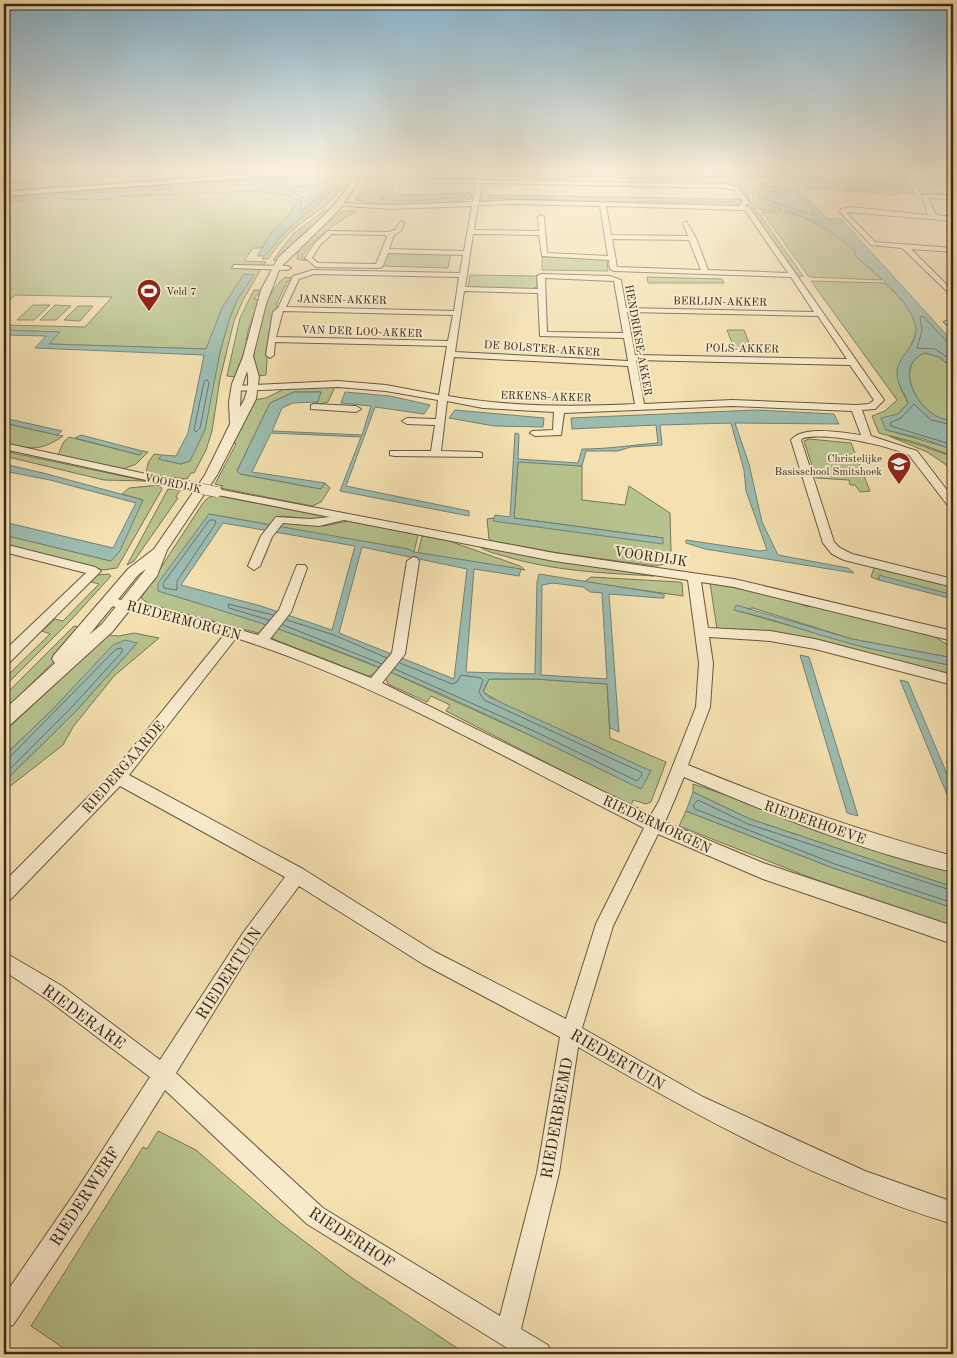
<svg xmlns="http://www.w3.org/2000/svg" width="957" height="1358" font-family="'Old Standard TT',serif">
	<rect width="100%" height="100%" fill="#f4e0b0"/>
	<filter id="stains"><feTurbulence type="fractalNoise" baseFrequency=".004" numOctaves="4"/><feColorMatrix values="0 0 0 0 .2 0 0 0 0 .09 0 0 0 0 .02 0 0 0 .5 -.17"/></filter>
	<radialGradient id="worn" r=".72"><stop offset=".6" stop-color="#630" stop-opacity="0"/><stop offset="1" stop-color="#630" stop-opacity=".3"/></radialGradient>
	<g fill="#b7c38e" stroke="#787655">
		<polygon points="4,172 140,172 4,182"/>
		<polygon points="190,172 264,172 4,190 4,185 21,183"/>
		<polygon points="330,172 340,173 353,178 265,178 4,197 4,195"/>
		<polygon points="382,172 534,172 662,176 907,172 908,177 653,178 446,173 394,178 368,178"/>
		<polygon points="433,175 727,180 747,187 748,197 756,209 750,210 747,207 748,202 738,188 728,185 411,180 409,182 415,184 394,186 393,188 379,187 381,198 412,200 463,197 465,193 472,193 471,199 439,203 369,206 363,201 356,200 368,179 397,180"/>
		<path d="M339,178L344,181C338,201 315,212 300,224C287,234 277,246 268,259H262L283,234L336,187L67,194L4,200V198L40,194L278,179Z"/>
		<polygon points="790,178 902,179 908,180 915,194 896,192 897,195 847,190 856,188 904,190 899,184 814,183 768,187 773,206 782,210 760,210 753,200 752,190 764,183"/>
		<polygon points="918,179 953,179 953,186 929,186 934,193 953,194 953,197 920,193 915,180"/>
		<path d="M254,191L282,194L299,200C288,218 273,231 262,248H253L244,261L266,262L263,266L241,265L238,268L261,269L243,300L234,321L220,379L212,431L206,450L194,473H191L187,479L146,474L148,463L154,454L162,455L159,459L181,464L190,461L229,320L237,300L253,275H244L222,308L207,349L49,344L59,332L4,330V325L85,327L112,297L15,295L4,306V202L49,198L110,200L117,196Z"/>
		<polygon points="483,194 489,194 488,198 492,198 633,202 734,201 731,199 739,199 742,203 737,206 487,201 481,200"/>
		<polygon points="325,210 330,210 297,239 284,255 277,260 273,260 293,234"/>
		<path d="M344,211H356C335,224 316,236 302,256L306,261L297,259L298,251L315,230Z"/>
		<polygon points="752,212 758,212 803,276 796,277"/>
		<polygon points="762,212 789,212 809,220 831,230 857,252 854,255 882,280 809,277"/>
		<polygon points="391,253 451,254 448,268 383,266 387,254"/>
		<polygon points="542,257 607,259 608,271 542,270"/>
		<polygon points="470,275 537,276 537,287 531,289 468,288"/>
		<path d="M285,277L293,278L287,282L276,305L279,308L275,311L269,332L266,375L258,376C258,370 254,366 254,361C252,335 264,294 285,277Z"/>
		<polygon points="647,277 722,279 724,283 648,283"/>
		<polygon points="811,281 885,283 906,305 914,318 917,330 910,348 901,360 900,387 908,403 898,414 881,419 887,430 946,447 953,450 953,456 918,443 879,433 872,416 885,411 897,400"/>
		<polygon points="254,290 262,290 254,299 259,300 248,331 243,362 236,377 227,376 240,318"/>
		<polygon points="33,305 50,305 34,320 17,320"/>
		<polygon points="55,305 71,306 56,320 40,320"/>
		<polygon points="78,306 93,306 80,321 64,320"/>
		<polygon points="727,330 744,330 751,348 734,348"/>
		<path d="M925,353L939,357L953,368V420C923,423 889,366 925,353Z"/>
		<polygon points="332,386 334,389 328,402 315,405 321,392 294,392 270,403 237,471 240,474 321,489 325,483 330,488 321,502 312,506 220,488 223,486 215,484 236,444 233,443 253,400 266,398 288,387"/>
		<path d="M4,423L57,435L63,436C40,452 30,449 4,443Z"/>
		<polygon points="889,436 920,445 953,457 953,473 945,464 927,452"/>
		<polygon points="69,437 140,455 142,451 148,452 136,464 123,469 58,455 63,443"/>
		<polygon points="809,439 851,443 870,491 860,492 855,485 850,485 849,480 816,478 804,441"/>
		<polygon points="4,451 146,481 104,480 4,456"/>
		<polygon points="518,461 582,466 582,500 625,505 629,486 670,513 671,550 668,563 656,566 564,554 492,541 489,539 487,519 493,518 494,521 663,538 514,518"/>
		<polygon points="160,485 162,489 117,568 104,570 4,545 4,535 111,561 143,500 122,494 129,488"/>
		<polygon points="168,489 180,490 176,497 178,498 134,561 127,565"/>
		<polygon points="219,496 333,518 317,520 283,516 276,518 270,525 209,514 159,591 270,625 263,633 258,633 149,604 141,598 203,503 209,497"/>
		<polygon points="284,521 324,526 348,521 418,535 414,552 408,549 276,527"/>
		<polygon points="422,536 449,541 520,566 525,570 418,553"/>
		<path d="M480,547L654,576C603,573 553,571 504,556C496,554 485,551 480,547Z"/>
		<polygon points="877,567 953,586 953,595 879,576 879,580 871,577 874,568"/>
		<polygon points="109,574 111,576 71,620 4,687 4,675 7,676 50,634 42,631 55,619 63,621 99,584 91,582 97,575"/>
		<polygon points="591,577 679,582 682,583 683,596 584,582"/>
		<polygon points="710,583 778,596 808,607 812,603 930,634 953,648 953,658 852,639 753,608 735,610 864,647 953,666 953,675 843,648 717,629"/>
		<polygon points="74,626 80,627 60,655 4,712 4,696"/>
		<polygon points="277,628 380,668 375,674 368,676 273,639 271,636"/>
		<polygon points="134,633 159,638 114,676 73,727 63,745 4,791 4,782 76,711 137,643 51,711 4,756 4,732 108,635 119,636"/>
		<polygon points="390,672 534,737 641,788 483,692 489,679 535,679 607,684 610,738 666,762 651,802 646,804 633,800 631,806 446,711 450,705 431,696 427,702 388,684 385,677"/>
		<polygon points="693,784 953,870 953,887 750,819 693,792"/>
		<polygon points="686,811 833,868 953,908 953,926 814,879 679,826"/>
		<polygon points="158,1131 196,1150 278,1221 352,1278 466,1354 72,1354 31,1326 143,1147 147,1149"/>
	</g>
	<g fill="#9cbcb0" stroke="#748175" fill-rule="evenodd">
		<polygon points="158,172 190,172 4,185 4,183 19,182"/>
		<path d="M307,181L335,184L336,187L283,234L265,256H257L272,232L290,215L298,200L282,194L254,191L117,196L110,200L49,198L4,202L6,199C106,191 207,187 307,181Z"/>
		<path d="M790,183L899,184L905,190L856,188L847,191L818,188L817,190L807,189L809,192L803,193L828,219H841L953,342V368L939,357L925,353C889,366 923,423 953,420V450L924,439L886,430L881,418L898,414L908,403C905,393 897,385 897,374C896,359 911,351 915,337C923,310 873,270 854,255L856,252C826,226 802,213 763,204L758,196L760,190Z"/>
		<path d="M381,187H391L394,193L407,195L465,193L464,197C442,197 402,206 383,198C378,196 378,193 377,188Z"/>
		<polygon points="489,195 731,199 735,202 633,202 488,198"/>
		<polygon points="244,274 254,275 237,300 229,320 220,352 205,430 190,461 181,464 158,459 162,455 176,456 188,433 204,355 35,348 46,336 4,335 4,330 60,332 49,344 206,349 222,308"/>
		<polygon points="294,392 321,392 318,402 293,403 282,408 272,431 362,435 371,406 341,403 345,392 390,396 430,405 424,414 375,407 346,486 469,511 469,516 340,491 361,437 271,433 252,472 325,483 321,489 240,474 237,471 270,403"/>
		<polygon points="455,410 544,418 543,427 494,426 449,418"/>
		<path d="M756,410L834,414L839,424L735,423L749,464L762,522L778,555L848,568L854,573L705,549L686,543V540L760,551L767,550L746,491L744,470L731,423L660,425L662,445L631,447L618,451H586L582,466L518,462L514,518L663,538V544L493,521L495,515L510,517L515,433L519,434L518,459L578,463L582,449C609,449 632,445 658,443L656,425L572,429L571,418Z"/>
		<polygon points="4,418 62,431 57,435 4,423"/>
		<polygon points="81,435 142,451 140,455 75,438"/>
		<polygon points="4,464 43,473 143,500 120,551 111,561 4,535 4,522 113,548 136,503 50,480 4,471"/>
		<path d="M209,514L408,549L414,552L521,569L519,576L474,569L466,672L535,674L537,582L539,574L664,594V598H660L609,594L619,732L610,728L607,684L535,679H489L483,691L487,696L651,771L641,789C536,738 430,685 320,644C267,624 213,608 158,591V583ZM223,523L355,546L332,630L261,606L181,585ZM362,547L467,569L454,679L339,633ZM553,583L583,587L590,592L602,593L607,679L541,675L542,585Z"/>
		<polygon points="879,575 953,595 953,599 879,580"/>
		<path d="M736,605L852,639L953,658V666C923,659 893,654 863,647C819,636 778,620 734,610Z"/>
		<polygon points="125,640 137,643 76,711 4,782 4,756 51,711 113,645"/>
		<polygon points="800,655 809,657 858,816 847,813"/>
		<polygon points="900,680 908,682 953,788 953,809"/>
		<polygon points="693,792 750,819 953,887 953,908 833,868 686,811"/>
	</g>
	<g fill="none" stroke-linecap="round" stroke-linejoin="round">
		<g stroke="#6a7266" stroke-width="1">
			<polygon points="324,186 326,190 303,210 300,208 302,197 288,190 291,187"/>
			<polygon points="799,189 800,197 814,211 813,215 767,200 764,196 769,192"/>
			<polyline points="953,345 948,343 923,316 920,317 922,331 917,348 935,349 953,361"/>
			<polygon points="207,380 209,383 200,428 196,432 194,430 204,382"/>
			<polyline points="953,425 931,420 914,404 901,418 890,423 891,426 953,445"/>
			<polygon points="210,520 215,520 216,523 177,581 177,590 164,588 163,584"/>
			<polyline points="269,620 229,608 228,604 273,615"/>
			<polyline points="287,620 334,635 387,658"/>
			<polyline points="283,625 382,664"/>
			<polyline points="395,669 536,732 637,781 642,775 641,772 484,700 479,692 483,680 481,678 461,675 457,682 452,684 400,663"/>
			<polyline points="4,759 9,758 116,649 122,648 122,652 72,707 4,775"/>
			<polyline points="953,891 748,824 698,800 693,805 695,809 835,864 953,903"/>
		</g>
		<defs>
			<g id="minor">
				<path d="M412,179L727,184L738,188L749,202L745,206L749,207L884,400L875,409L862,410L871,436L917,451L953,498V508L949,507L909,455C886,445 828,432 803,438L801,440L834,542L840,548L852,554L953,579V587L844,560L832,554L823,543L791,440C803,425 843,433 861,435L852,411L732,406L564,413L561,435L535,436L530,433L532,431L553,430L554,412L483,408L447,401L441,451L478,452L482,453V457L394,456L390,455V451H431L435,425L407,424L402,421L407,418L436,419L438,400L386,391L338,387L233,391L231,389L236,386L338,381L386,385L439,395L447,346L275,342L274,355L270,358L266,355L273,312L278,308L293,276L313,270L460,273L463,255L388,253L383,266L379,268L316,267L305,258L315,243L328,231L389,232L395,230L401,221L404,223L401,231L394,235L389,249L464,251L472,206L391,209L336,205L339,203L391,205L473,202L476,183L410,182ZM482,183L726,188L734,190L743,202L739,206L514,200L479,202ZM514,204L600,206L608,256L547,253L544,217L541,215L538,217L539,231L474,230L478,205ZM606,206L745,210L788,273L708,270L696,238L686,221L683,223L688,236L611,235ZM332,234L385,235L387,237L376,264L318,263L312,258L320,245ZM473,234L539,235L542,256L609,260L610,269L614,271L791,277L814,312L626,308L621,280L610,276L541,274L537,276L538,289L465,287ZM612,239L689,240L701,270L617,267ZM314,274L459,277L454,311L286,307L299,279ZM545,278L614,281L623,333L547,332ZM464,291L538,293L540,336L624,338L628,361L455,352ZM283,311L453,315L448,341L276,337ZM627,312L818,316L847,359L635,355ZM454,357L628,366L635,404C572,407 510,407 448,396ZM636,360L850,365L874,400L869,404L856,405L732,400L644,404Z"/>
				<polygon points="922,195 953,195 953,199 928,198 936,215 953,217 953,221 846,212 875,242 953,248 953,252 911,249 953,291 953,297 902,248 871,245 840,212 841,209 851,207 928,215"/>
				<polygon points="234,265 287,266 291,268 287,270 232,268"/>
				<polygon points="948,320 953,323 953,330 944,322"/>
				<polygon points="314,404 356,406 361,409 356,412 311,409 311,405"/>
				<polygon points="4,443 169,479 174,482 169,485 4,449"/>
				<path d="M217,489L554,553L734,579L953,631V641L734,587L701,582L708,628L770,631L815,639L953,675V685L815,649L770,641L709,637L713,663L710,707L688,765C775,801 862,832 953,856V872C861,851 771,814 684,777L665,822L763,863L953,926V944L763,879L658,834L613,926L582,1028L703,1097L865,1171L953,1202V1224C822,1185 697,1116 578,1047L559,1173L521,1329L548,1345L551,1354H517L307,1224L165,1090L90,1210L13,1325L4,1328V1296L74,1194L150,1077L48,1000L4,971V952L62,986L160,1060L243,933L285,877L120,786L10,900L4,902V882L113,772L224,635L104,604L102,601L104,598L108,597L183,614L258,635L279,610L297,565H305L307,568L291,612L270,639L371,678L392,653L407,561L413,557L417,558L419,561L405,654L382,683L651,815L659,801L696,707L699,663L688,580L554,561L344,520L319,526L283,523L272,537L260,566L254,570L248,566L261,536L276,517L311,519L330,517L213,494L212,492ZM236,638C380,684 510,761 644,828L596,924L566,1019L435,952L303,869L129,775ZM299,886L423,964L560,1037L537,1173L500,1316L323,1208L176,1073L255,945Z"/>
				<polygon points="4,544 95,567 101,571 9,663 4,664 4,651 86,573 4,552"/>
			</g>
			<path id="tertiary" d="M355,174L360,175L355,187L338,211L280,268L266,304L253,356L259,377L256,399L217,475L167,550L157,576L112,632L10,725L4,727V710L55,663L52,659L54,655L128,569L154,549L205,475L230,424L229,402L232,384L243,357L261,290L278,258C308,229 335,212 355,174ZM247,371C250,383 247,397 240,407L241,389ZM146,569L102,624L89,635L138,575Z"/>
			<g id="secondary">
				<polygon points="282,172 324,172 4,196 4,192"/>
				<polygon points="343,172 382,172 362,177"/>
				<polygon points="570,172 807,172 683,177"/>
			</g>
		</defs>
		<use href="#minor" stroke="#685741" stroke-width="2"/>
		<use href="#tertiary" stroke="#685741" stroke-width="2"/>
		<use href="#secondary" stroke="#39291c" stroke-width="2"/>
		<use href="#minor" fill="#f8ebcc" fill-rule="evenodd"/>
		<use href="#tertiary" fill="#f8ebcc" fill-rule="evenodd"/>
		<use href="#secondary" fill="#f8ebcc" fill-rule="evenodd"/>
		<defs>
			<polyline id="minor-bridge" points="169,482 217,492"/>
		</defs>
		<use href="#minor-bridge" stroke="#685741" stroke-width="11" stroke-linecap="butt"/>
		<use href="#minor-bridge" stroke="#f8ebcc" stroke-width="10"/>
	</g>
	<linearGradient id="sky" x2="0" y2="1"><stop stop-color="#89b7d2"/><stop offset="0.47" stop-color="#faf1db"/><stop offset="1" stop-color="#faf1db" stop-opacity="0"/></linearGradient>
	<rect width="957" height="363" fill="url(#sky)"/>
	<defs>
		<symbol id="stadium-pin" viewBox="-11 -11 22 30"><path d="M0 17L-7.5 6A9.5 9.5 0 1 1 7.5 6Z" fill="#8f2418" stroke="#f8ebcc"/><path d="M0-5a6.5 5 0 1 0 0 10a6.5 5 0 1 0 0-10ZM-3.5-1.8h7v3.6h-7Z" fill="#fff"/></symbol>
		<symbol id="school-pin" viewBox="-11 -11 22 30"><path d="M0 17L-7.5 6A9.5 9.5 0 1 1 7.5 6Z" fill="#8f2418" stroke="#f8ebcc"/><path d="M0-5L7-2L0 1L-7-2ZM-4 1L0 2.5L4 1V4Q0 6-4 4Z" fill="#fff"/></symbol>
	</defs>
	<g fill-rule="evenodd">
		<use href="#stadium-pin" x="135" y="277" width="28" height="38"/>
		<use href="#school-pin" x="885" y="450" width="28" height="38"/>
	</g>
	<g text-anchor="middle" stroke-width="4" stroke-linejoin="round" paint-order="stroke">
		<g font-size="11" fill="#39291c" stroke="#f8ebcc" text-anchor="start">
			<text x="166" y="295">Veld 7</text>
			<text x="882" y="462" text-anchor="end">Christelijke<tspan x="882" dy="13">Basisschool Smitshoek</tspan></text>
		</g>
		<g font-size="11" fill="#39291c" stroke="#f8ebcc">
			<text transform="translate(342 299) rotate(1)" y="4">JANSEN-AKKER</text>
			<text transform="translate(720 301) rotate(1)" y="4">BERLIJN-AKKER</text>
			<text transform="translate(362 331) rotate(2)" y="4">VAN DER LOO-AKKER</text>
			<text transform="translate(639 340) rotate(80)" y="4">HENDRIKSE-AKKER</text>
			<text transform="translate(542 348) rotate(4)" y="4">DE BOLSTER-AKKER</text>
			<text transform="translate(742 348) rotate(1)" y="4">POLS-AKKER</text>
			<text transform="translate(546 396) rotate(2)" y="4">ERKENS-AKKER</text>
			<text transform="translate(173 483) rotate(12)" y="4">VOORDIJK</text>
		</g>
		<g font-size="14" fill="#39291c" stroke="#f8ebcc">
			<text transform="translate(651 556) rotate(8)" y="5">VOORDIJK</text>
			<text transform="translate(184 620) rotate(15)" y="5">RIEDERMORGEN</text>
			<text transform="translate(123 767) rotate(-49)" y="5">RIEDERGAARDE</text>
			<text transform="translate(815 822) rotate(19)" y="5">RIEDERHOEVE</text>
			<text transform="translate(657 824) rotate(25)" y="5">RIEDERMORGEN</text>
		</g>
		<g font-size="16" fill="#39291c" stroke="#f8ebcc">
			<text transform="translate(228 973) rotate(-57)" y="6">RIEDERTUIN</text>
			<text transform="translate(84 1016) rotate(36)" y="6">RIEDERARE</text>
			<text transform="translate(618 1059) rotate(30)" y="6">RIEDERTUIN</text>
			<text transform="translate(556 1118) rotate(-80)" y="6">RIEDERBEEMD</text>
			<text transform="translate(84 1196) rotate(-57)" y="6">RIEDERWERF</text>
			<text transform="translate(352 1237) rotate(33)" y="6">RIEDERHOF</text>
		</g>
	</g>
	<rect width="957" height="1358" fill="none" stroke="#f4e0b0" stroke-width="20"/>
	<rect x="5" y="5" width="947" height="1348" fill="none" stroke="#39291c" stroke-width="2.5"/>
	<rect x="10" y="10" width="937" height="1338" fill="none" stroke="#39291c"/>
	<rect width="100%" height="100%" filter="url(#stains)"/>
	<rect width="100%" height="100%" fill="url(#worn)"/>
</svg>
